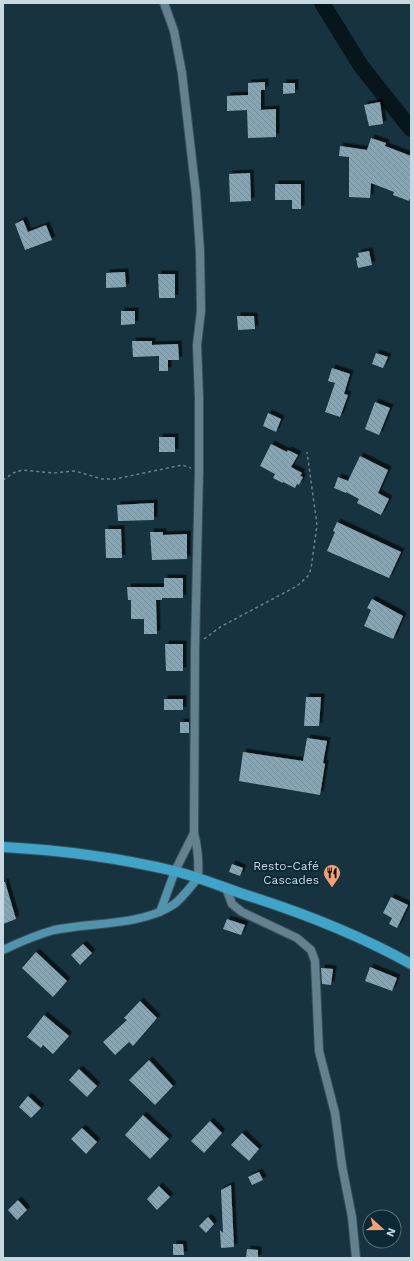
<svg xmlns="http://www.w3.org/2000/svg" width="414" height="1261" font-family="'Work Sans',sans-serif">
	<defs>
		<pattern id="building-back-hatch" width="6" height="6" patternUnits="userSpaceOnUse"><rect width="6" height="6" fill="#87a6b5"/><path d="M-1 5l2 2M0 0l6 6M5-1l2 2" fill="none" stroke="#748d98"/></pattern>
		<filter id="shadow"><feDropShadow dx="3.5" dy="-3.5" stdDeviation="0" flood-color="#0009"/></filter>
	</defs>
	<rect width="100%" height="100%" fill="#17333f"/>
	<g fill="none" stroke-linecap="round" stroke-linejoin="round">
		<polyline stroke="#07161c" stroke-width="16" points="322,3 361,66 411,129"/>
	</g>
	<g fill="url(#building-back-hatch)" filter="url(#shadow)">
		<polygon points="265,82 265,90 261,90 261,110 276,109 276,137 248,138 247,110 227,111 227,96 248,95 248,83"/>
		<polygon points="283,83 295,83 295,93 283,94"/>
		<polygon points="380,102 383,124 369,126 364,105"/>
		<polygon points="371,138 386,143 385,146 411,156 411,196 409,201 393,195 394,192 371,183 370,198 349,197 349,157 339,156 340,146 367,150"/>
		<polygon points="250,173 251,201 230,202 229,174"/>
		<polygon points="275,184 301,184 301,209 292,209 292,200 275,200"/>
		<polygon points="23,220 28,232 46,225 52,240 25,250 15,224"/>
		<polygon points="369,251 372,265 358,268 356,258 359,257 358,253"/>
		<polygon points="125,272 126,287 106,288 106,273"/>
		<polygon points="158,274 175,274 175,298 159,298"/>
		<polygon points="121,311 135,311 135,324 121,325"/>
		<polygon points="237,316 254,316 255,329 238,330"/>
		<polygon points="132,341 152,341 152,345 178,344 179,360 168,360 168,371 159,371 159,356 133,357"/>
		<polygon points="376,353 388,357 383,368 372,364"/>
		<polygon points="332,368 350,374 344,394 348,395 340,417 325,412 335,383 328,381"/>
		<polygon points="375,402 390,408 379,435 365,429"/>
		<polygon points="268,413 281,419 276,432 263,426"/>
		<rect x="159" y="437" width="16" height="15"/>
		<polygon points="271,444 287,452 288,450 298,455 291,467 302,473 300,476 303,477 299,485 297,484 295,488 283,482 283,483 273,478 275,474 260,466"/>
		<polygon points="360,456 388,470 378,493 389,499 381,515 357,503 359,499 346,492 346,493 334,488 338,477 348,481"/>
		<polygon points="154,503 154,520 118,521 117,505"/>
		<polygon points="337,522 401,552 389,578 327,551 335,532 333,531"/>
		<polygon points="105,529 121,529 122,558 106,558"/>
		<polygon points="150,532 163,532 163,535 187,534 187,559 152,560"/>
		<polygon points="164,578 183,578 183,598 162,598 162,600 156,600 157,634 144,634 144,619 131,619 131,600 128,600 127,587 164,587"/>
		<polygon points="372,599 403,616 393,639 364,626 371,610 367,608"/>
		<polygon points="165,644 183,644 183,671 166,671"/>
		<polygon points="306,697 321,697 319,726 304,726"/>
		<rect x="164" y="699" width="19" height="11"/>
		<rect x="180" y="722" width="9" height="11"/>
		<polygon points="307,738 327,741 323,763 325,764 320,795 239,781 243,752 303,761"/>
		<polygon points="232,864 243,868 240,876 229,872"/>
		<polygon points="3,882 5,882 16,919 3,924"/>
		<polygon points="391,897 408,905 397,928 389,924 392,918 383,913"/>
		<polygon points="227,919 245,925 241,935 223,929"/>
		<polygon points="83,944 92,953 80,965 71,955"/>
		<polygon points="36,952 67,981 53,997 22,968"/>
		<polygon points="370,967 397,978 392,991 365,981"/>
		<polygon points="321,968 333,969 331,985 322,984"/>
		<polygon points="140,1001 157,1018 133,1046 129,1042 115,1055 103,1042 127,1020 124,1018"/>
		<polygon points="44,1015 69,1036 53,1054 43,1045 41,1048 27,1037"/>
		<polygon points="149,1060 173,1086 155,1105 129,1080"/>
		<polygon points="79,1069 97,1086 87,1097 69,1080"/>
		<polygon points="28,1096 41,1108 31,1118 19,1107"/>
		<polygon points="143,1115 169,1139 150,1159 125,1135"/>
		<polygon points="210,1121 222,1133 204,1153 191,1141"/>
		<polygon points="82,1128 97,1142 86,1154 71,1139"/>
		<polygon points="242,1133 259,1149 249,1161 231,1145"/>
		<polygon points="259,1172 263,1180 252,1185 248,1177"/>
		<polygon points="231,1185 234,1247 221,1248 220,1230 223,1233 221,1190"/>
		<polygon points="159,1186 170,1197 157,1210 147,1199"/>
		<polygon points="18,1200 27,1210 17,1220 8,1210"/>
		<polygon points="208,1217 214,1224 206,1233 199,1226"/>
		<polygon points="173,1244 183,1244 184,1255 173,1255"/>
		<polygon points="247,1249 258,1250 258,1258 246,1258"/>
	</g>
	<g fill="none" stroke-linecap="round" stroke-linejoin="round">
		<defs>
			<g id="street">
				<path d="M164,3L174,31L182,73L196,194L200,251L201,311L197,345L199,398V470L195,649L194,833C198,848 199,862 198,878"/>
				<polyline points="175,871 194,833"/>
				<polyline points="226,888 232,904 242,912 297,938 311,950 315,961 319,1051 335,1113 342,1166 352,1217 356,1258"/>
			</g>
			<g id="secondary">
				<polyline points="160,912 175,871"/>
				<path d="M3,950C20,942 36,935 54,930C92,922 140,926 173,905C183,898 190,887 198,878"/>
			</g>
			<path id="primary" d="M3,847C60,850 119,858 174,871C199,877 222,887 246,895C303,913 359,935 411,964"/>
		</defs>
		<use href="#street" stroke="#38505a" stroke-width="10"/>
		<use href="#secondary" stroke="#38505a" stroke-width="10"/>
		<use href="#primary" stroke="#38505a" stroke-width="12"/>
		<g stroke="#6b818c" stroke-width="1.5" stroke-dasharray="3 3" stroke-linecap="butt">
			<polyline points="3,480 13,473 22,470 53,473 75,471 102,479 115,479 182,465 191,468"/>
			<polyline points="204,639 222,626 297,586 308,576 311,569 317,525 307,452"/>
		</g>
		<use href="#street" stroke="#63818f" stroke-width="8"/>
		<use href="#secondary" stroke="#5192ac" stroke-width="8"/>
		<use href="#primary" stroke="#3fa4c8" stroke-width="10"/>
	</g>
	<defs>
		<symbol id="restaurant-pin" viewBox="-11 -11 22 30"><path d="M0 17L-7.5 6A9.5 9.5 0 1 1 7.5 6Z" fill="#f0a27a" stroke="#0c2935"/><path d="M-5-6h1v4h1v-4h1v4h1v-4h1v5L-1.5 .5V6h-2V.5L-5-1ZM5-6V6H3V1.5H1.5Q1.5-4 5-6Z" fill="#111"/></symbol>
	</defs>
	<g fill-rule="evenodd">
		<use href="#restaurant-pin" x="322" y="863" width="20" height="27"/>
	</g>
	<g text-anchor="middle" stroke-width="4" stroke-linejoin="round" paint-order="stroke">
		<g font-size="12" fill="#c8d8e0" stroke="#0c2935" text-anchor="end">
			<text x="319" y="870">Resto-Café<tspan x="319" dy="14">Cascades</tspan></text>
		</g>
	</g>
	<rect width="414" height="1261" fill="none" stroke="#c8d8e0" stroke-width="8"/>
	<g transform="translate(382 1229) rotate(111)"><circle r="19" fill="#0c2935" stroke="#576f79"/>
	<path d="M0-3L7 15L0 10L-7 15Z" fill="#f0a27a"/>
	<text y="-6" font-size="11" font-weight="bold" text-anchor="middle" fill="#c8d8e0">N</text>
	</g>
</svg>
